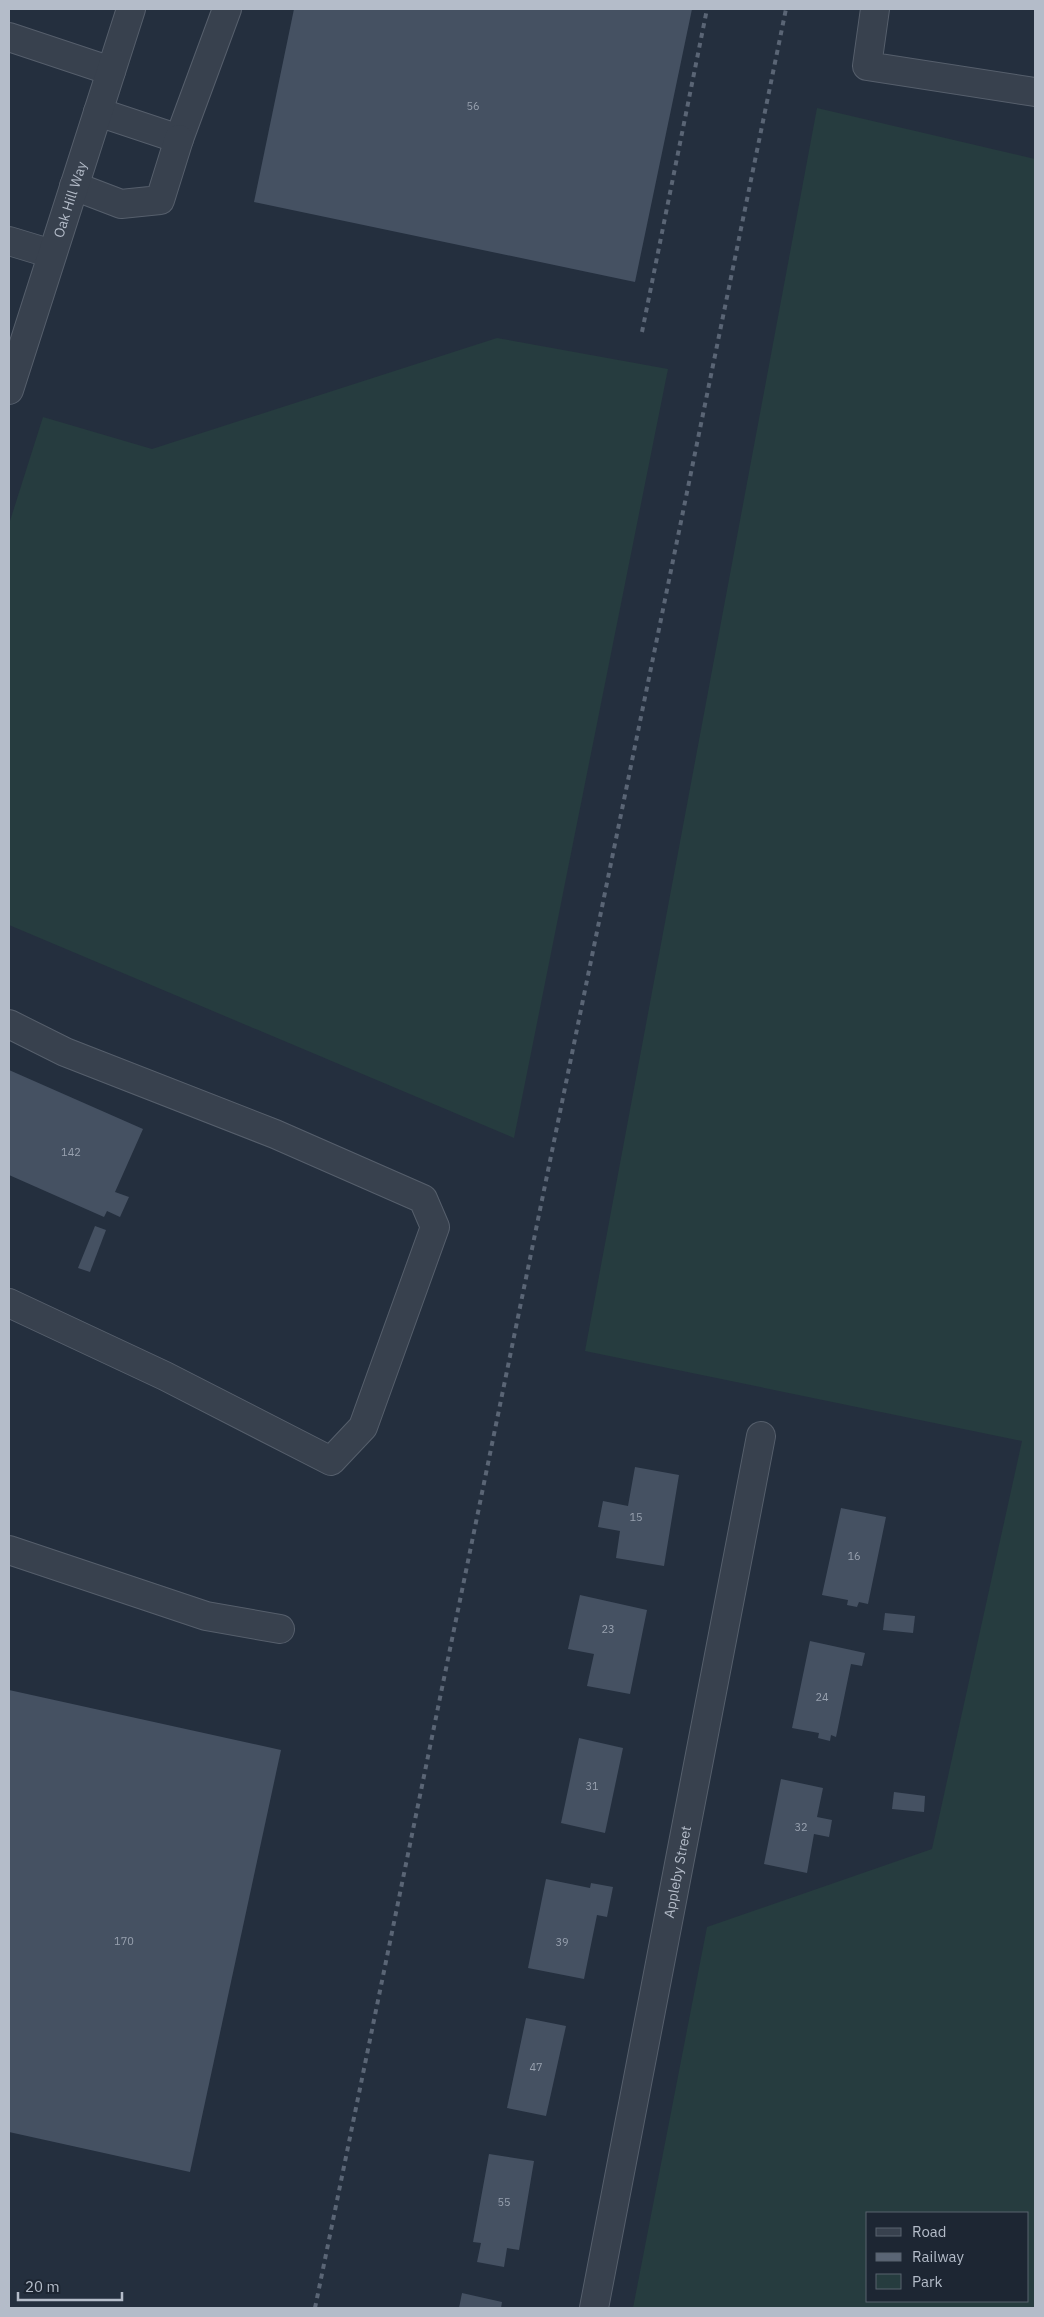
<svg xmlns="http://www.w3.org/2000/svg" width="1044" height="2317" font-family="'IBM Plex Sans',sans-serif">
	<rect width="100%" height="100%" fill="#242f3e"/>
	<g fill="#263c3f" fill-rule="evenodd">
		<path d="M817,108L1035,159V2308H633L707,1927L932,1849L1022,1441L585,1351ZM868,2213H1028V2301H868Z"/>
		<polygon points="497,338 668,369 514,1138 9,925 9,524 43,417 152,449"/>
	</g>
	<g fill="#455162">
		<polygon points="294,9 692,9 635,282 254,202"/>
		<polygon points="9,1070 143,1129 115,1192 129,1197 120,1217 107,1211 104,1217 9,1175"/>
		<polygon points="95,1226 106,1230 90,1272 78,1268"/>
		<polygon points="635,1467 679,1475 664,1566 616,1558 620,1531 598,1527 603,1501 628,1506"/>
		<polygon points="841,1508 886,1517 868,1604 859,1602 857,1607 847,1605 848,1600 822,1595"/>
		<polygon points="580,1595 647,1610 630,1694 587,1686 594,1654 568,1649"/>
		<polygon points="885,1613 915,1616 913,1633 883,1630"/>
		<polygon points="810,1641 865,1653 862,1666 851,1664 836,1737 831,1735 830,1741 818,1738 819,1733 792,1728"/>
		<polygon points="9,1690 281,1750 190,2172 9,2132"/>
		<polygon points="579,1738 623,1748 605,1833 561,1823"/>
		<polygon points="781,1779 823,1788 817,1817 832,1820 829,1837 814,1834 807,1873 764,1864"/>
		<polygon points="894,1792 925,1796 924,1812 892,1809"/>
		<polygon points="546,1879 590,1888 591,1883 613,1887 607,1917 597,1915 584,1979 528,1968"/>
		<polygon points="526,2018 566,2026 546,2116 507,2108"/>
		<polygon points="489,2154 534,2161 519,2250 507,2248 504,2267 477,2262 481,2243 473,2242"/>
		<polygon points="462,2293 502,2302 501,2308 459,2308"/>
	</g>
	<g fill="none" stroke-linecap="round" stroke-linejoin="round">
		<defs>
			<g id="minor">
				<polyline points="875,9 867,66 1035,92"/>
				<polyline points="9,37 111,71"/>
				<polyline points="98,112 179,139 227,9"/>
				<polyline points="74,186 121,204 160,200 179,139"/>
				<polyline points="9,241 52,254"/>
				<path id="s1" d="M9,390L131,9"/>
				<polyline points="9,1024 65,1052 275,1134 423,1199 435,1227 363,1427 331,1461 165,1376 9,1303"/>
				<polyline points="9,1550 206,1616 280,1629"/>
				<path id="s2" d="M594,2308L761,1436"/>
			</g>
		</defs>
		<use href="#minor" stroke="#565f6c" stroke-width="30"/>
		<use href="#minor" stroke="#38414e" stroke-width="28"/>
		<g stroke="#5a6575" stroke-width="4" stroke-dasharray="5 5" stroke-linecap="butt">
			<polyline points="642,332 707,9"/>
			<polyline points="315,2308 786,9"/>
		</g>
	</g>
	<g text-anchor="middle" stroke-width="4" stroke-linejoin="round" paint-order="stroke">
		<g font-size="11" fill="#98a1af">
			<text x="473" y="110">56</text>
			<text x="71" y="1156">142</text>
			<text x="636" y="1521">15</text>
			<text x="854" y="1560">16</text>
			<text x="608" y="1633">23</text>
			<text x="822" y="1701">24</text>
			<text x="592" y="1790">31</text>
			<text x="801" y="1831">32</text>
			<text x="124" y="1945">170</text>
			<text x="562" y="1946">39</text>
			<text x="536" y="2071">47</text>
			<text x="504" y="2206">55</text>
		</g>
		<g font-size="14" fill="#b4bcc9" stroke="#1d2633">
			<text dy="5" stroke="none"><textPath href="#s1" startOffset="200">Oak Hill Way</textPath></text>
			<text dy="5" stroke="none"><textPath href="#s2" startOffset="444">Appleby Street</textPath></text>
		</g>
	</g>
	<rect width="1044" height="2317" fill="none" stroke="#b4bcc9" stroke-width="20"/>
	<rect x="866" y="2212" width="162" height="90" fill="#1d2633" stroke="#59626f"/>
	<rect x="876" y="2228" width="25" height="8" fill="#38414e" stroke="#59626f"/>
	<text x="912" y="2237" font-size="15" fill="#b4bcc9">Road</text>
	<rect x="876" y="2253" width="25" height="8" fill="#5a6575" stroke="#59626f"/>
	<text x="912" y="2262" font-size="15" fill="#b4bcc9">Railway</text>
	<rect x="876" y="2274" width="25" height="15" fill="#263c3f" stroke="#59626f"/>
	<text x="912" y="2287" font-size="15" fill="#b4bcc9">Park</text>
	<path d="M18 2292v8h104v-8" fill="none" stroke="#b4bcc9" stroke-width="2.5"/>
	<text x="25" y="2292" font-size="15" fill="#b4bcc9" stroke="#1d2633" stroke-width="4" paint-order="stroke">20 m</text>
</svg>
